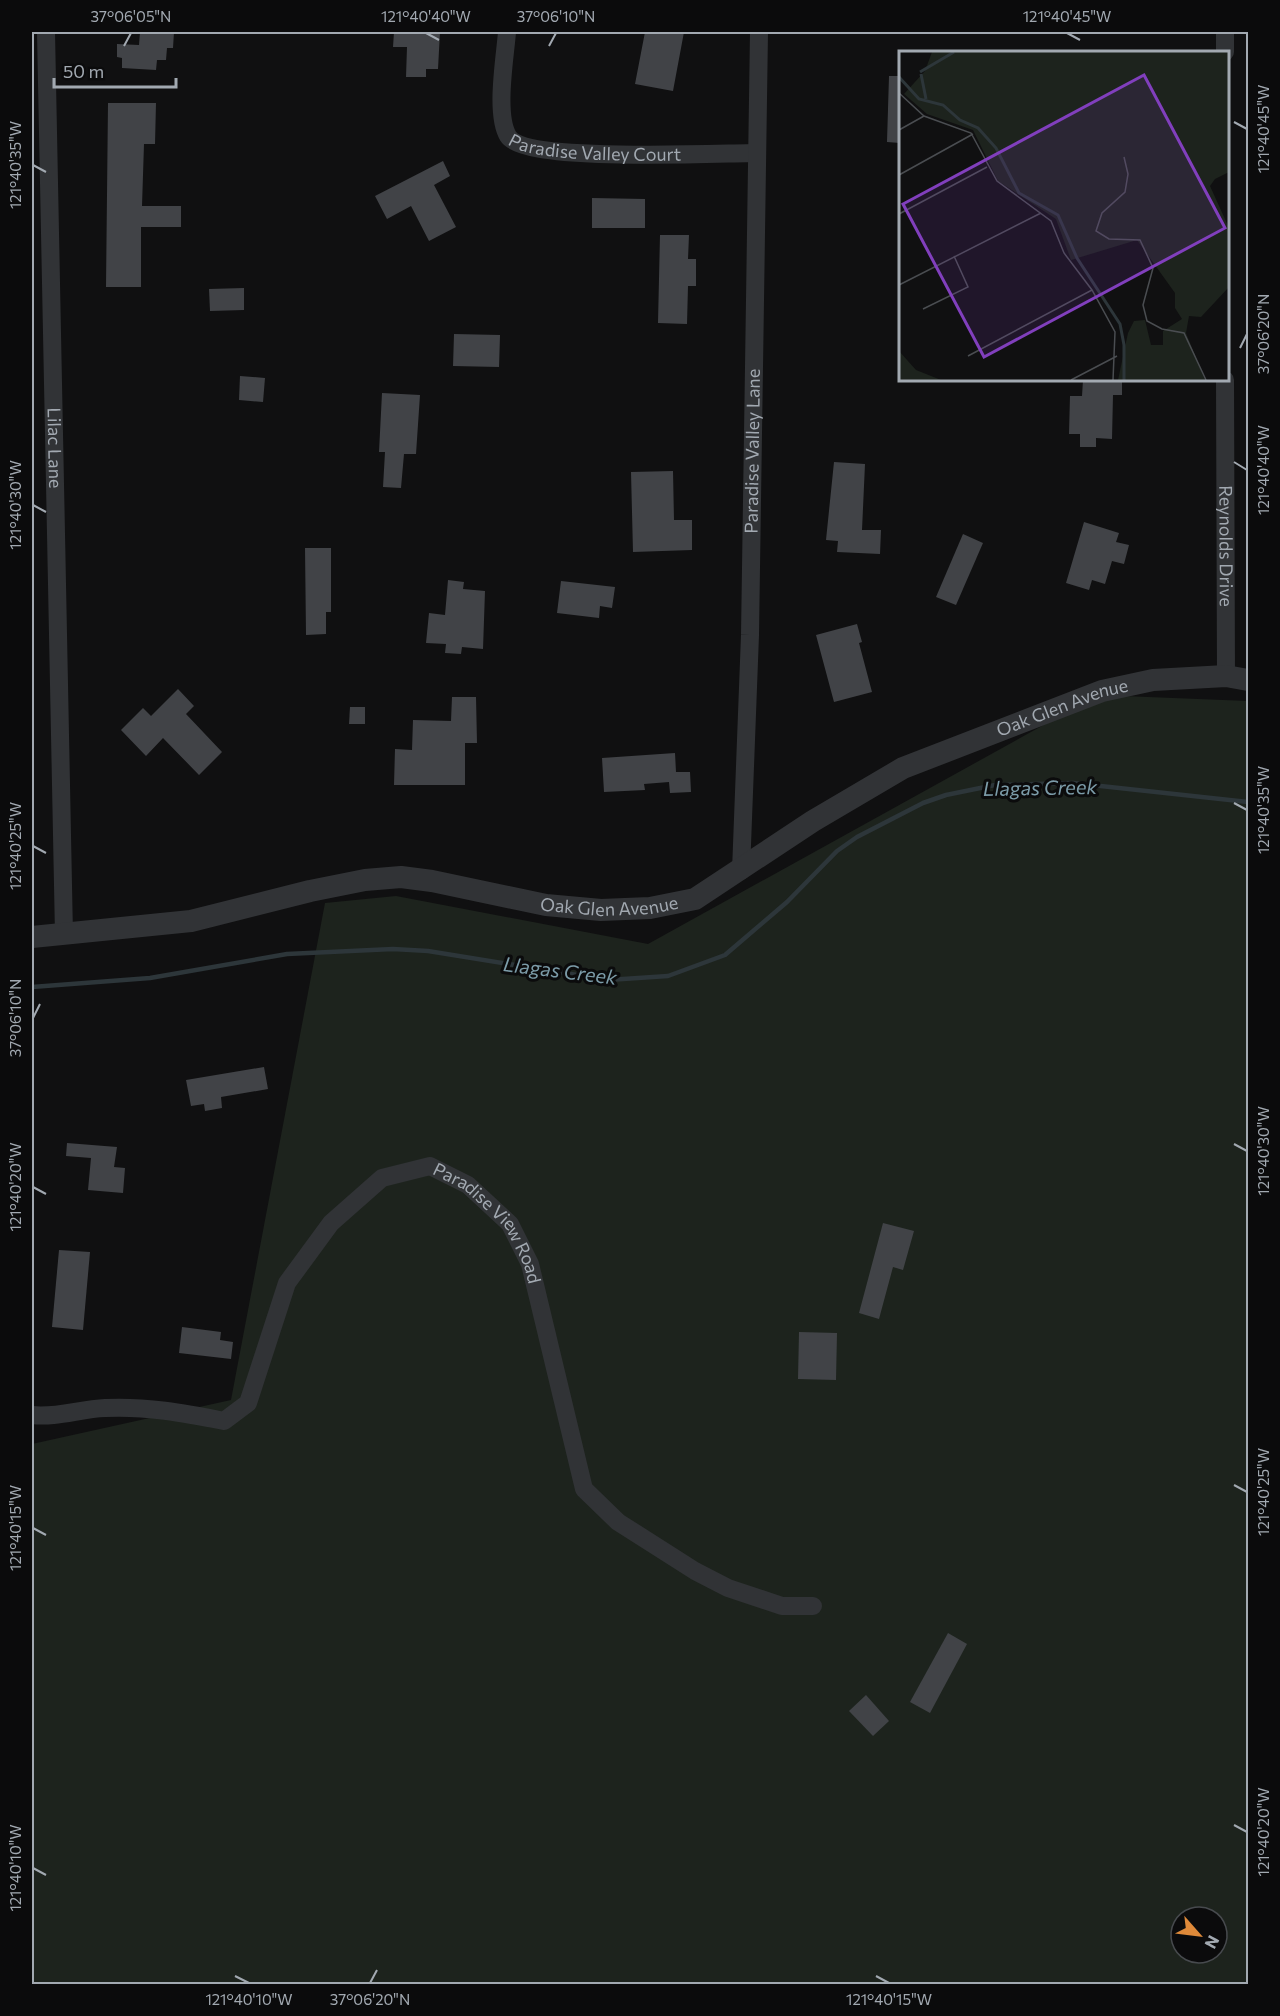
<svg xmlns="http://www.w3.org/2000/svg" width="1280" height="2016" font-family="Commissioner,sans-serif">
	<rect width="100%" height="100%" fill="#101011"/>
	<path fill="#1d231d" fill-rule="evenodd" d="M1098,695L1248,701V1984H32V1444L231,1400L325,903L396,896L648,944ZM1181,1917H1217V1953H1181Z"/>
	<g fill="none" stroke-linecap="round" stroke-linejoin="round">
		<polyline stroke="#2d363a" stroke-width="4.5" points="32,987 150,978 287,954 393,949 428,951 608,980 668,976 725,955 787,902 837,851 857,837 923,803 946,795 995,785 1073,783 1248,802"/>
	</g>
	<g fill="#414347">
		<polygon points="140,32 174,32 173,48 167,48 166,60 157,60 156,70 122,68 122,58 117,57 117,44 139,45"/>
		<polygon points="394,32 440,32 438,69 426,69 426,77 406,77 407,47 393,47"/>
		<polygon points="645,32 658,34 659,32 684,32 673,91 635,84"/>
		<polygon points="889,76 900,76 900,143 887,142"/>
		<polygon points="108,103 156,103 155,144 144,144 142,206 181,206 181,227 141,227 141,287 106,287"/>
		<polygon points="443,161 450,176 434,185 456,227 429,241 411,206 387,219 375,196"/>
		<polygon points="592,198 645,199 645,228 592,228"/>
		<polygon points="660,235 689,235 688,259 696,259 696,286 688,286 687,324 658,323"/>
		<polygon points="244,288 244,310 210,311 209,289"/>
		<polygon points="454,334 500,335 499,367 453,366"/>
		<polygon points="240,376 265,378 263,402 239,400"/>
		<polygon points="1083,380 1122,380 1122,395 1113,395 1112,439 1096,438 1096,447 1080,447 1080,434 1069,434 1070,396 1082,396"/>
		<polygon points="382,393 420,395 416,454 404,454 401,488 383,487 385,452 379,452"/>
		<polygon points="834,462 865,464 862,530 881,530 880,554 837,552 838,541 826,540"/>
		<polygon points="673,471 674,520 692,520 692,550 633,552 631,472"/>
		<polygon points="1084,522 1119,533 1116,542 1129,545 1124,564 1112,561 1105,584 1092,580 1089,590 1066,583"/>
		<polygon points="963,534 983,543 956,605 936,597"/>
		<polygon points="305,548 331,548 331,612 326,612 326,634 306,635"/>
		<polygon points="448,580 464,582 463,589 485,591 483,649 462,647 461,654 445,653 446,644 426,643 429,613 445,615"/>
		<polygon points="561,581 615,587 612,608 600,606 599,618 557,613"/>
		<polygon points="857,624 862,642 859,643 872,692 834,702 816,635"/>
		<polygon points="178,689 194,706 186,714 222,752 199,775 163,738 146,756 121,730 143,708 151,716"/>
		<polygon points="452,697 476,697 477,743 465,743 465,785 394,785 395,749 412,750 413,720 451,721"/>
		<polygon points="350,707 365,707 365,724 349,724"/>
		<polygon points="675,753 676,772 690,772 691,792 670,793 669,782 644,784 645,790 604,792 602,758"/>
		<polygon points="264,1067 268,1089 221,1097 222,1108 205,1111 204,1104 191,1106 186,1080"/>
		<polygon points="67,1143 117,1147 114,1167 125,1168 123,1193 88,1190 91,1158 66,1156"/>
		<polygon points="883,1223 914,1231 903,1270 893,1267 879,1319 859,1313"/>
		<polygon points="59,1250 90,1252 83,1330 52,1327"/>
		<polygon points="182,1327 221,1332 220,1340 233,1342 231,1359 179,1353"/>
		<polygon points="799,1332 837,1333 836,1380 798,1379"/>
		<polygon points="948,1633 967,1644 930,1713 910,1702"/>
		<polygon points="866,1695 889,1721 873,1736 849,1711"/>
	</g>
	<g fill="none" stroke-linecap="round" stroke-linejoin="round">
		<g stroke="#313336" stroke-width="18">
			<path id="s1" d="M46,32L64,935"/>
			<path id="s2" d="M507,32C505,58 495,114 508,136C524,163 719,153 756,153"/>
			<polyline points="1225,32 1225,52"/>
			<path id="s3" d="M1225,380L1226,676"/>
			<path id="s4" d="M741,871L750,635L759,32"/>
			<path id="s5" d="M32,1415C56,1418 80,1409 105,1408C146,1406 184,1413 224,1421L248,1403L287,1283L331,1223L382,1178L430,1166L468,1185L510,1224L530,1264L584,1489L618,1522L695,1571L728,1588L782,1606H813"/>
		</g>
		<path stroke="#313336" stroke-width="22" id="s6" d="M32,937L191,921L310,891L365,880L401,877L432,881L546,905L601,910L650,908L695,899L813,821L903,768L1102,691L1153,680L1226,676L1248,680"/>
	</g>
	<path fill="none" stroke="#a2a9b1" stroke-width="2" d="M426,33L439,40M1067,33L1080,40M124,46L131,33M549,46L556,33M1234,122L1247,129M33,165L46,172M1240,348L1247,334M1234,462L1247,470M33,505L46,512M1234,803L1247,810M33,846L46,853M33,1018L40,1004M1234,1144L1247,1151M33,1187L46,1194M1234,1485L1247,1492M33,1528L46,1535M1234,1825L1247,1832M33,1868L46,1875M235,1976L249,1983M876,1976L889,1983M370,1983L377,1970"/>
	<g text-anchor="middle" stroke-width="6" stroke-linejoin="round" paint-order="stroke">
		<g font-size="18" fill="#a2a9b1" stroke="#0b0b0c">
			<text dy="6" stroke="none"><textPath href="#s2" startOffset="195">Paradise Valley Court</textPath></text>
			<text dy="6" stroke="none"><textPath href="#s1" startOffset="416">Lilac Lane</textPath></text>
			<text dy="6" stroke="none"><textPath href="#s4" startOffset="420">Paradise Valley Lane</textPath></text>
			<text dy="6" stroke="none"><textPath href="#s3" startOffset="166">Reynolds Drive</textPath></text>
			<text dy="6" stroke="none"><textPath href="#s6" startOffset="1089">Oak Glen Avenue</textPath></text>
			<text dy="6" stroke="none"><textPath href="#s6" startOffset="586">Oak Glen Avenue</textPath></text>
			<text dy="6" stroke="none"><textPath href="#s5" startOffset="626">Paradise View Road</textPath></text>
		</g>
		<g font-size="20" font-style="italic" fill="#7c9ca9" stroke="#0b0b0c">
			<text transform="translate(1040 788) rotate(-1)" y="7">Llagas Creek</text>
			<text transform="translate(560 971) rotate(7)" y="7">Llagas Creek</text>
		</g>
	</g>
	<g transform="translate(899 51)">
		<rect width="330" height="330" fill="#101011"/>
		<path d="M33,1H330V121L316,128L311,135L330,177V236L302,266L290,265L287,282L306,329H219L229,282L235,270L246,269L252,294H264V280L283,268L276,257V242L238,189L172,209L157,168L99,130L74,79L28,63L5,43L26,20ZM0,300L17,319L42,329H0Z" fill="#1d231d"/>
		<path fill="none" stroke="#2d363a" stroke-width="3" d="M21,21L55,1M22,23L27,48M0,26L20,48L44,54L61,69L79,77L97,97L120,142L159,164L178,207L221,273L225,294V329"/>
		<path fill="none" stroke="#4a4d51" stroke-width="1.5" d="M0,42L25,65L72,82L98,130L152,170L165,202L193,239L216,281L214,329M0,79L25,65M225,106L229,123L226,141L203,162L197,180L210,188L241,189L254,217L244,254L248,270L263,278L285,282L307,329M0,124L74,83M0,163L88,116M0,234L142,162M24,258L69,236L55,205M69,305L193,239M172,329L218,305"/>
		<path fill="#813fbd" fill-opacity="0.15" stroke="#813fbd" stroke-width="3" d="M245,24L326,177L85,306L4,153Z"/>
		<rect width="330" height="330" fill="none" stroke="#a2a9b1" stroke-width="3"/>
	</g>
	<rect width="1280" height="2016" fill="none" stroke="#0b0b0c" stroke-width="66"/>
	<g transform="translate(1199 1935) rotate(118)"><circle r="28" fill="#0b0b0c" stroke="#474a4e" stroke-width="1.5"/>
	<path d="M0-4.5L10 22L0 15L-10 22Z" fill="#df8a3a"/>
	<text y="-9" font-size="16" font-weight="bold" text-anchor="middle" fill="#a2a9b1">N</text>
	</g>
	<path d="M54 78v9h122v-9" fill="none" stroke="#a2a9b1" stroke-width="3"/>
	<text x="63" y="78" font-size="18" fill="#a2a9b1" stroke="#0b0b0c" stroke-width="4.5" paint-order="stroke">50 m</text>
	<rect x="33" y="33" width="1214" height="1950" fill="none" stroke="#a2a9b1" stroke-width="2"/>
	<g font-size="15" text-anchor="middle" fill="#a2a9b1">
		<text x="131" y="22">37°06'05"N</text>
		<text x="426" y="22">121°40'40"W</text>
		<text x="556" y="22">37°06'10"N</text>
		<text x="1067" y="22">121°40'45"W</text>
		<text transform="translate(1264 129) rotate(-90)" y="5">121°40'45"W</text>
		<text transform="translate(16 165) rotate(-90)" y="5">121°40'35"W</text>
		<text transform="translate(1264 334) rotate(-90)" y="5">37°06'20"N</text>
		<text transform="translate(1264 470) rotate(-90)" y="5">121°40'40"W</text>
		<text transform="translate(16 505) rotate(-90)" y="5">121°40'30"W</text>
		<text transform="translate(1264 810) rotate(-90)" y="5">121°40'35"W</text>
		<text transform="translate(16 846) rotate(-90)" y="5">121°40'25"W</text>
		<text transform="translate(16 1018) rotate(-90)" y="5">37°06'10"N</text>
		<text transform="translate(1264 1151) rotate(-90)" y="5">121°40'30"W</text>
		<text transform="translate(16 1187) rotate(-90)" y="5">121°40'20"W</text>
		<text transform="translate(1264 1492) rotate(-90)" y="5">121°40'25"W</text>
		<text transform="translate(16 1528) rotate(-90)" y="5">121°40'15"W</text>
		<text transform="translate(1264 1832) rotate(-90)" y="5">121°40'20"W</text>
		<text transform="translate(16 1868) rotate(-90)" y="5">121°40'10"W</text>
		<text x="249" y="2005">121°40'10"W</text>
		<text x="370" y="2005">37°06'20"N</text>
		<text x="889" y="2005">121°40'15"W</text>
	</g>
</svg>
